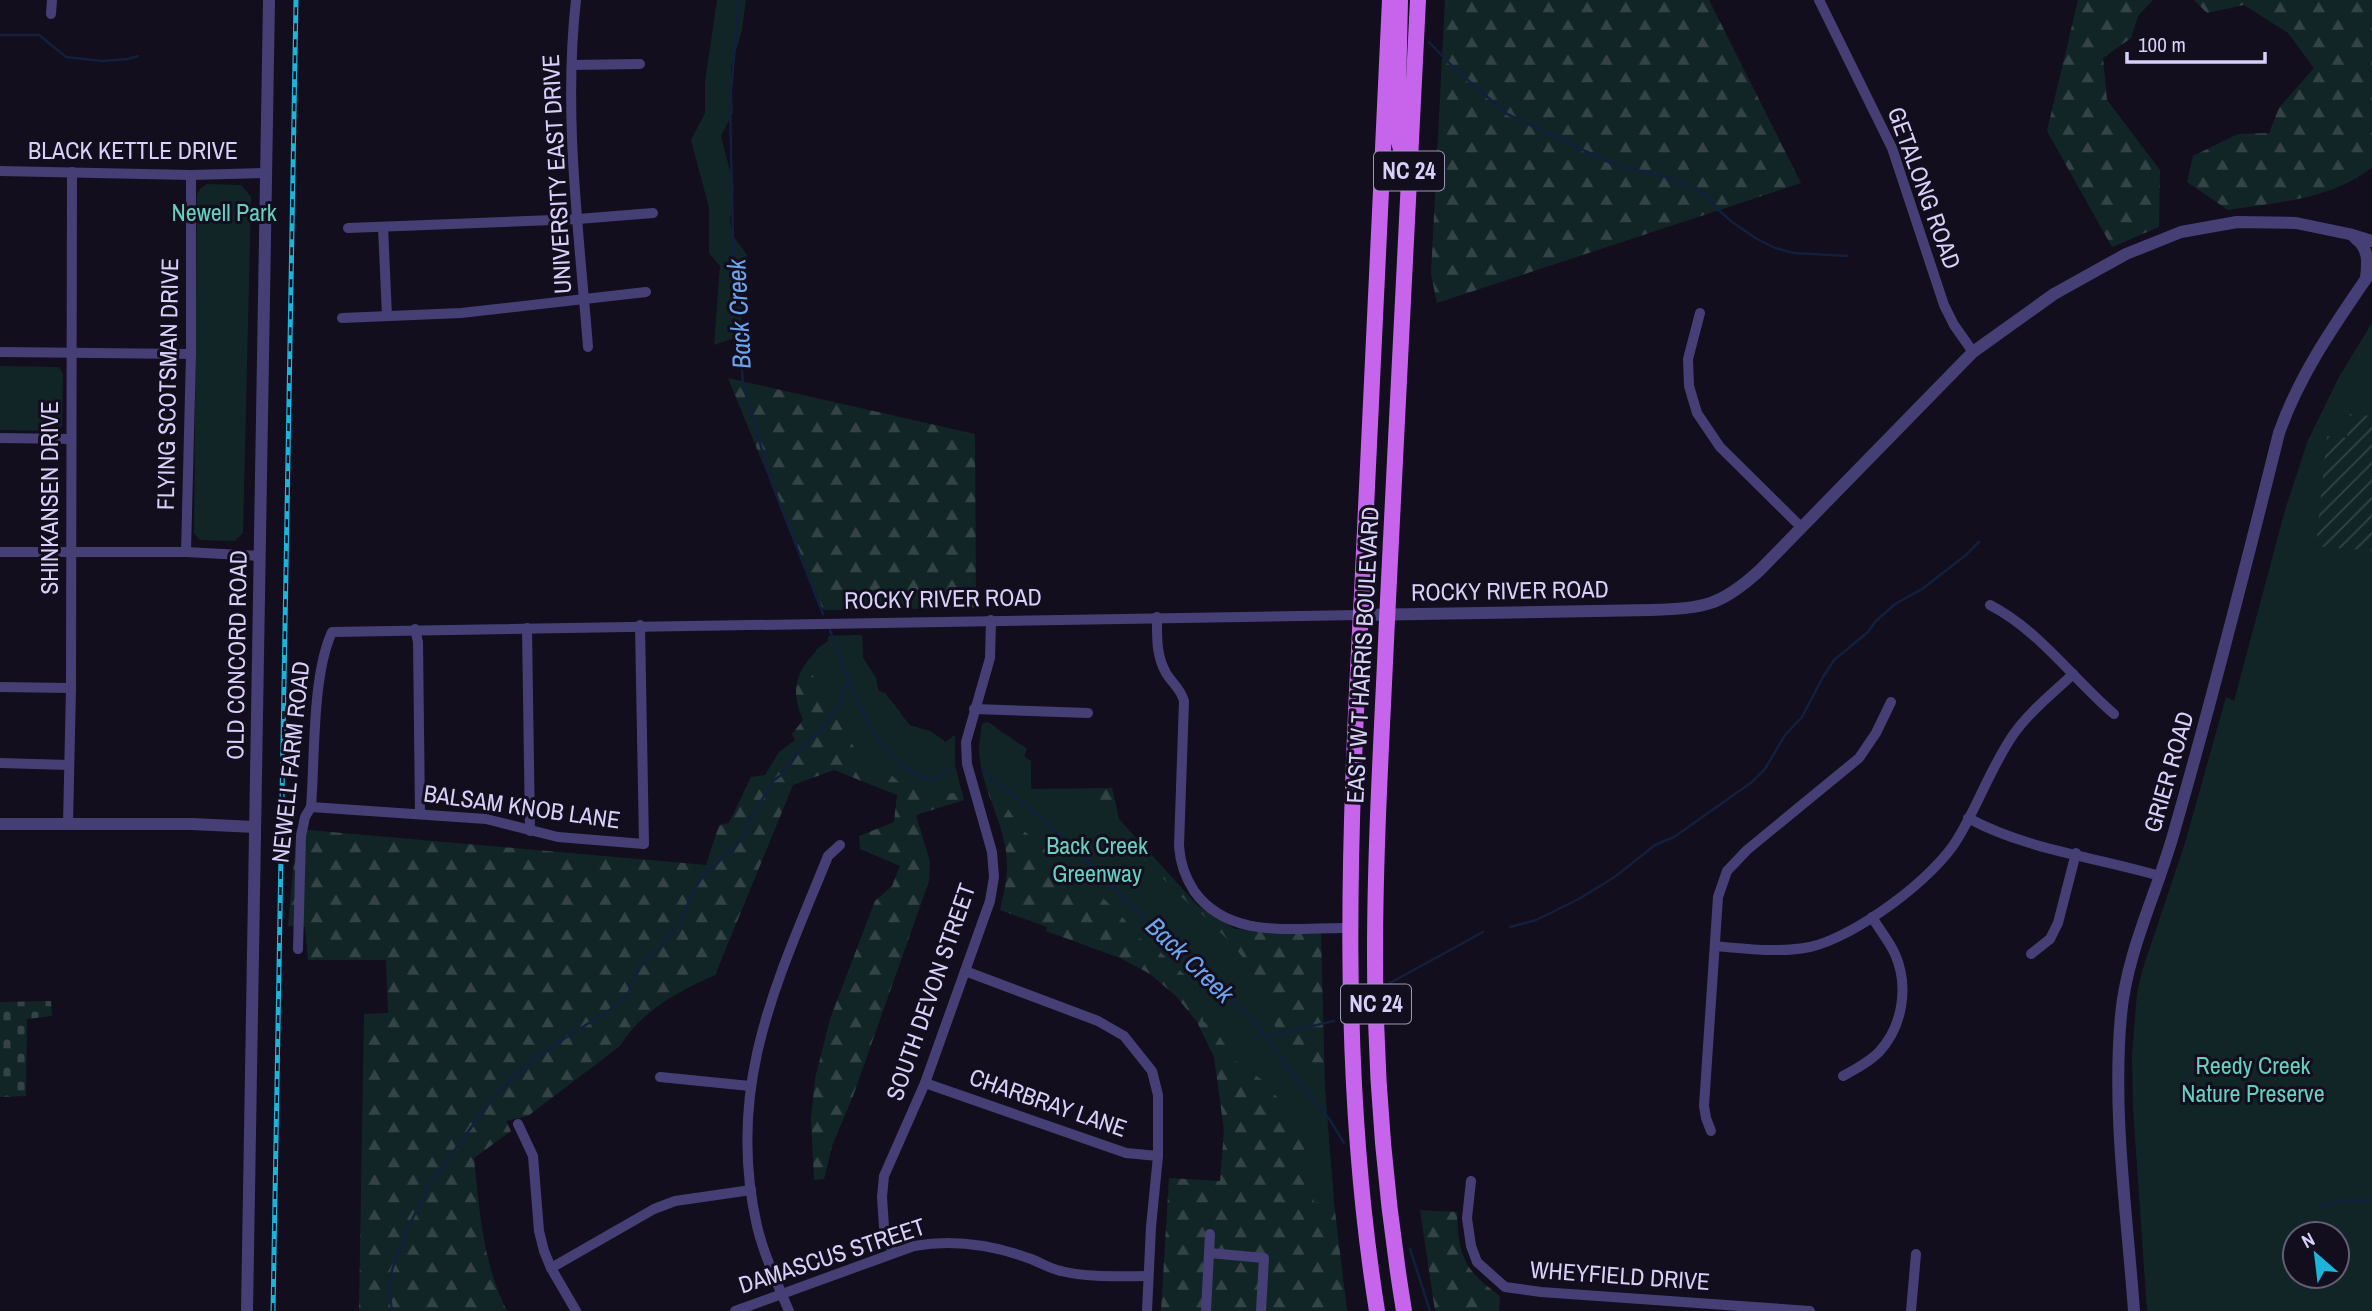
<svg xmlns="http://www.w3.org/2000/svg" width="2372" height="1311" font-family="'Archivo Narrow',sans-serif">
	<defs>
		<pattern id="forest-firs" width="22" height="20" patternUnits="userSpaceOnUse" patternTransform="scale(1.75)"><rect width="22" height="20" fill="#122526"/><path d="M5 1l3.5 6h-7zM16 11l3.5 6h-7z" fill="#344446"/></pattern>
		<pattern id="cemetery-stones" width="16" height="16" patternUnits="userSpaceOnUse" patternTransform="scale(1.75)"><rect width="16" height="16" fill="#122526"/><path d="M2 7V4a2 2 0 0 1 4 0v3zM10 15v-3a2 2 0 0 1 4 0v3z" fill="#344446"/></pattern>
		<pattern id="garden-furrows" width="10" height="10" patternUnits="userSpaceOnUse" patternTransform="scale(1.75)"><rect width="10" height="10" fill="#122526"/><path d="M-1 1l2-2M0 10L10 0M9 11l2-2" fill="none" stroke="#344446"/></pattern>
	</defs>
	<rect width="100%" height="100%" fill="#120e1d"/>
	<g fill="url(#forest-firs)">
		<polygon points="1445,0 1709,0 1801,183 1437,303 1431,274"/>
		<polygon points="2078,0 2153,0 2138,16 2131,38 2103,58 2107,100 2160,170 2159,227 2112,247 2047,131"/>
		<path d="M2194,0H2372V167C2332,200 2276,202 2228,210L2187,182L2193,156L2238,134L2269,133L2279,108L2314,68L2288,33L2244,5L2207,13Z"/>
		<polygon points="728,378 975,434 976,608 823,610"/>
		<path d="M862,635L863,658L876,678L878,691L885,693L910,726L930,731L946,742L955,735V766L964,800L916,815L930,862L929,881L853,1096L832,1146L824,1179L814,1180L811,1119L815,1079L830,1019L875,901L892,886L900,866L860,849L859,836L894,822L897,795L834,770L793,785L715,975C679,991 641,1011 620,1046L528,1116L506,1121L511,1131L474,1158C480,1213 482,1261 507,1311H359L364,1014L388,1013L386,960H308L305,927L288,926L297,829L706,865L719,825L729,823L751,777L765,775L779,752L795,740L792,734L803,720C787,685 800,664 828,641V636Z"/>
		<path d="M987,722L1027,749L1024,756L1031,762V789L1112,788L1119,819L1198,906L1235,929L1321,933L1325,1090L1334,1203L1347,1311H1161L1169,1178L1220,1181L1224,1130L1214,1057L1197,1022L1176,996L1150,974L1120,958L1046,931L1047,927L1000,910C1003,896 1007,882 1007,867C1008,827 981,791 979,751C979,742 981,733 982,724Z"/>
		<path d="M1420,1210L1457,1212C1458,1256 1464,1270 1500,1296L1499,1311H1435Z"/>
	</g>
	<polygon fill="url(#cemetery-stones)" points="51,1001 52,1016 27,1019 26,1096 0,1097 0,1002"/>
	<g fill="#122526" fill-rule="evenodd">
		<polygon points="717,0 746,0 742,30 731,67 733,113 721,136 734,187 730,222 734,237 747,255 740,336 714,345 720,266 709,253 709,208 691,140 705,113 705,82"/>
		<polygon points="207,184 241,185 251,197 243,533 235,541 200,540 194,533 197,194 201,188"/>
		<path d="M2372,323V1311H2147L2133,1108L2132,1055L2137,993L2142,971L2185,843L2226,697L2234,701L2285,510L2308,440L2340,375ZM2295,1234H2337V1276H2295Z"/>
		<polygon points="0,366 59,367 63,374 62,426 54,431 0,430"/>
		<path d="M862,635L863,658L876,678L878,691L885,693L910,726L930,731L946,742L955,735V766L961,790C945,799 932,789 920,779L906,789L882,766L865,767L850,740L851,736L845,733L812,674L816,650L828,641V636Z"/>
		<path d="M987,722L1027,749L1024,756L1031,762V789H1082L1097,816L1114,830L1198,913L1200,912L1233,945L1251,968L1276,1029L1292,1047L1296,1058L1325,1090L1334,1203L1314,1202L1310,1163L1298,1121L1262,1080L1235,1061L1217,1032L1203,1021L1205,1010L1191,981L1159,951L1133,934L1125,920L1101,896L1059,889L1058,886L1063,860L1056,857L1044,841C1025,840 1013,816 1003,801L992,802C983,773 979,754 982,724Z"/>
	</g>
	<polygon fill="url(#garden-furrows)" points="2350,414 2372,416 2372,551 2316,546 2327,436 2347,438"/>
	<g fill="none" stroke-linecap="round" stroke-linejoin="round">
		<g stroke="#121f3d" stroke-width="2.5">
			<polyline points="739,0 730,103 733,237 743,385 772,484 823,614"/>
			<polyline points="0,35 39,35 66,57 102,61 128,59 138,56"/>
			<polyline points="1429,42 1455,69 1507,114 1615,165 1663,176 1687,185 1707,196 1713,205 1732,222 1757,239 1775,248 1794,253 1847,256"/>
			<path d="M830,630C849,680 873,766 932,780L950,770"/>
			<polyline points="983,769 992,779 1028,806 1052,828 1161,935 1256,1023 1286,1066 1330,1120 1344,1143"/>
			<polyline points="1510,927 1536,920 1579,899 1616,876 1655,845 1674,837 1752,782 1765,769 1785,735 1802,717 1823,677 1834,660 1868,632 1875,622 1895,604 1922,589 1966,555 1979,542"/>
			<polyline points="1390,983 1483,932"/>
			<polyline points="1266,1037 1334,1021"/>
			<polyline points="2317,1206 2344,1201 2372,1200"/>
			<polyline points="1410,1249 1430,1311"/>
			<polyline points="392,1311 389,1291 392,1270 404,1236 429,1185 489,1103 511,1079 534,1058 611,1009 628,994 638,969 671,935 684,916 689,900 701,879 741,840 751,818 773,781 781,775 804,745 820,731 840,704 849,677"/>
		</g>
		<g stroke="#463f76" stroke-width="10">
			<path d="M576,0C563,115 579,232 588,347"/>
			<polyline points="1819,0 1892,148 1944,305 1954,325 1973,352"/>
			<polyline points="51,14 52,0"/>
			<polyline points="572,65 640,64"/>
			<polyline points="0,171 191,175 266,173"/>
			<polyline points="383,227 387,316"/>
			<polyline points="348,228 578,219 653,213"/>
			<polyline points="1700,313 1688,359 1689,386 1697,413 1720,447 1801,527"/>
			<polyline points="342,318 461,313 646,292"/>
			<polyline points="0,352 191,354"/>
			<polyline points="0,438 71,439"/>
			<polyline points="0,552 186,552 259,556"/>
			<polyline points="186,552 191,354 191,175"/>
			<path d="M1990,605C2040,631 2072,678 2114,714"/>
			<path d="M1157,617C1157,637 1156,655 1166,673C1172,683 1181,689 1184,701L1179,846C1180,862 1185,877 1194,891C1230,941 1295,927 1349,928"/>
			<polyline points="527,628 530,831"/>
			<polyline points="415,629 418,642 420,814"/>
			<polyline points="0,687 71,688"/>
			<polyline points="974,709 1088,713"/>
			<polyline points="0,763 69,765"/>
			<polyline points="311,807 486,819 558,837 644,844 640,625"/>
			<path d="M1968,818C2027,850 2096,857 2160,876"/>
			<polyline points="68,824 71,688 72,172"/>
			<path d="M1715,946C1746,949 1780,953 1810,947C1855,937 1935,878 1958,838C1978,805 1991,767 2013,735C2029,712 2053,693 2073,674"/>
			<path d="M298,949L301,836L305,817L311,807C315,757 312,675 332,632L1360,615"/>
			<polyline points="2031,954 2050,939 2058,923 2076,853"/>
			<polyline points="965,971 1098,1021 1124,1036 1152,1071 1158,1095 1158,1156 1151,1227 1147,1311"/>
			<path d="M1843,1076C1856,1069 1869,1062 1879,1052C1903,1026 1909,986 1895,954C1889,941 1879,929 1872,917"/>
			<polyline points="660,1077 750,1086"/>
			<polyline points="925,1083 1126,1153 1158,1156"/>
			<polyline points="518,1124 533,1156 539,1231 544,1251 551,1268 576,1311"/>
			<polyline points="1711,1131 1706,1118 1704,1106 1718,897 1727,871 1747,850 1859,758 1876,733 1891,702"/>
			<polyline points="1471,1181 1467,1218 1471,1246 1477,1262 1505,1287 1541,1292 1810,1311"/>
			<polyline points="893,1253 884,1227 882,1197 884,1176 925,1083 990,901 994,877 992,852 967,764 966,742 990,658 991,620"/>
			<polyline points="1209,1253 1264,1258 1261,1311"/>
			<polyline points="551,1268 654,1209 675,1201 751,1190"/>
			<path d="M735,1311L914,1246C954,1239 993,1245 1031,1259C1041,1263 1051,1269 1061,1271C1089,1278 1120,1276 1148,1276"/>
			<path d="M789,1311C777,1283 764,1255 757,1226C725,1085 777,982 828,856L840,845"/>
			<polyline points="1206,1311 1210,1234"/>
			<polyline points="1911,1311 1916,1254"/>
		</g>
		<g stroke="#463f76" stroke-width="12">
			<path d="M2355,238C2369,248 2368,262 2366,278"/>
			<path d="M1360,615L1651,610C1703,608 1720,607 1760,570L1973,352L2054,294L2126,254L2181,232L2237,222L2296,223L2349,234L2372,241"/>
			<polyline points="0,824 192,824 255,827"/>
			<polyline points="247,1311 269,0"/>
			<path d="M2134,1311C2127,1213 2112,1113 2121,1015C2127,951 2157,893 2174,832C2212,700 2246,566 2279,433C2300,373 2337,321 2372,270"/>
		</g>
		<g stroke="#c665eb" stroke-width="16">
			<polyline points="1400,0 1397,136 1401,149 1410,152"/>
			<path d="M1377,1311C1339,1073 1349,833 1362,593C1372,396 1381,198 1390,0"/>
			<path d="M1404,1311C1385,1195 1375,1074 1375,956C1375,844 1382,732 1387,620C1397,413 1408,207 1418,0"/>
		</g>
		<defs>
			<polyline id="rail" points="273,1311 296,0"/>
		</defs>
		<use href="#rail" stroke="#1cb4da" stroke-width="5"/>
		<use href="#rail" stroke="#120e1d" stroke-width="2.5" stroke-dasharray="8" stroke-linecap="butt"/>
	</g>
	<g text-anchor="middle" stroke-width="6" stroke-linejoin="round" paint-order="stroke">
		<g fill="#120e1d" stroke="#9d96b7" stroke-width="2">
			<rect x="1374" y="151.5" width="70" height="39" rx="5"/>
			<rect x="1341" y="984.5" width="70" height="39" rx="5"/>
		</g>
		<g font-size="23" font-weight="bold" fill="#d9d0f9">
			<text x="1409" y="179">NC 24</text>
			<text x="1376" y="1012">NC 24</text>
		</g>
		<g font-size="24" fill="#d9d0f9" stroke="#120e1d">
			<text x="133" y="159">BLACK KETTLE DRIVE</text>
			<text transform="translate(557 174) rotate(-93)" y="8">UNIVERSITY EAST DRIVE</text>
			<text transform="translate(1924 188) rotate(70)" y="8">GETALONG ROAD</text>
			<text transform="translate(168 384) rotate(-89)" y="8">FLYING SCOTSMAN DRIVE</text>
			<text transform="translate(50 498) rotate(-90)" y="8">SHINKANSEN DRIVE</text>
			<text transform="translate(1510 591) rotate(-1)" y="8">ROCKY RIVER ROAD</text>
			<text transform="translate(943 599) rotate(-1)" y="8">ROCKY RIVER ROAD</text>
			<text transform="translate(237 655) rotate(-89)" y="8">OLD CONCORD ROAD</text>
			<text transform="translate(1363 655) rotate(-87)" y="8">EAST W T HARRIS BOULEVARD</text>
			<text transform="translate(291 762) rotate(-84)" y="8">NEWELL FARM ROAD</text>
			<text transform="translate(2169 772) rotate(-74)" y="8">GRIER ROAD</text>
			<text transform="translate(522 807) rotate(8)" y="8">BALSAM KNOB LANE</text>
			<text transform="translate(931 992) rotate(-71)" y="8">SOUTH DEVON STREET</text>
			<text transform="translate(1048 1103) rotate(19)" y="8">CHARBRAY LANE</text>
			<text transform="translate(832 1256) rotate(-18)" y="8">DAMASCUS STREET</text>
			<text transform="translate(1620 1276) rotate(4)" y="8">WHEYFIELD DRIVE</text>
		</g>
		<g font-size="24" fill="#66cfbf" stroke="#120e1d">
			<text x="224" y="221">Newell Park</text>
			<text x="1097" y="854">Back Creek<tspan x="1097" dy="28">Greenway</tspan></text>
			<text x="2253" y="1074">Reedy Creek<tspan x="2253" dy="28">Nature Preserve</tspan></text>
		</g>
		<g font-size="26" font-style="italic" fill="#6ba4ec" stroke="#120e1d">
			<text transform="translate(739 314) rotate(-93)" y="9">Back Creek</text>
			<text transform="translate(1190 960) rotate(44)" y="9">Back Creek</text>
		</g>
	</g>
	<g transform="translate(2316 1255) rotate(332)"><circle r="33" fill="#120e1d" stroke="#625c75" stroke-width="2"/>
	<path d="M0-5L12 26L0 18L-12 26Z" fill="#1cb4da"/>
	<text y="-10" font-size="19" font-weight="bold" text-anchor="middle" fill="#d9d0f9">N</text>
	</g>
	<path d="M2127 52v10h138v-10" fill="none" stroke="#d9d0f9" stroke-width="3.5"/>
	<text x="2138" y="52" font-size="21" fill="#d9d0f9" stroke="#120e1d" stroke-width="5" paint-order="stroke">100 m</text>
</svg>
